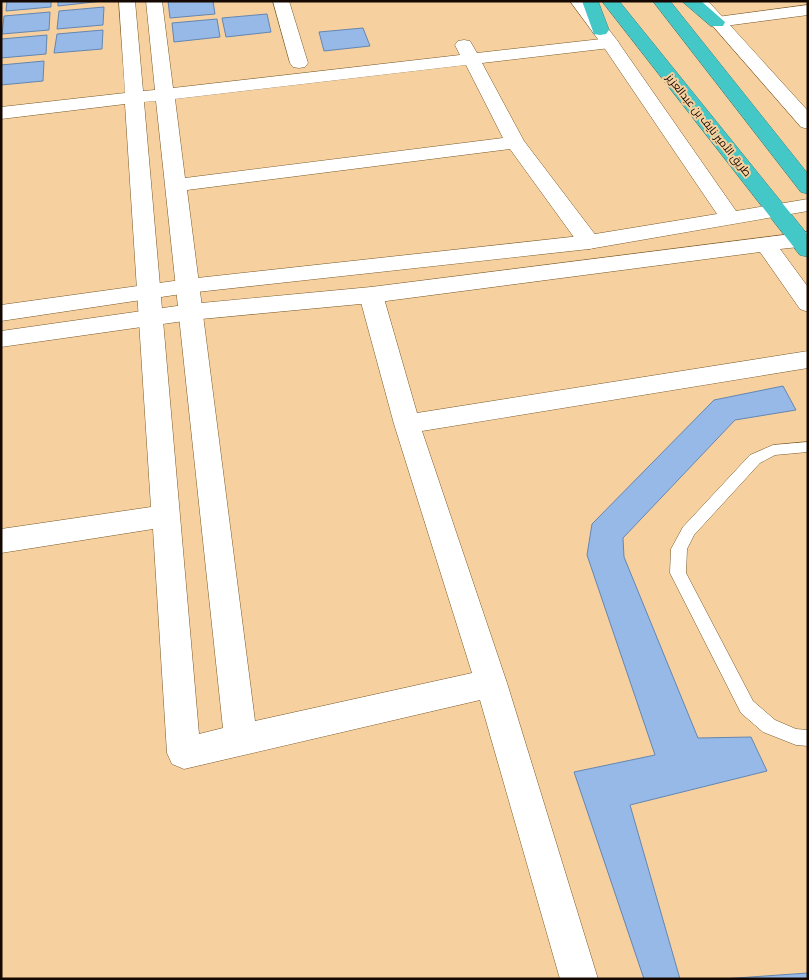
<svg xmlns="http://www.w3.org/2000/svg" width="809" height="980" font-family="Barlow,Cairo,sans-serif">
	<rect width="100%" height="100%" fill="#f6d19f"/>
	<g fill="#96b9e7" stroke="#6486b1">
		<polygon points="7,1 51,1 51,7 6,11"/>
		<polygon points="58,1 103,1 58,6"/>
		<polygon points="168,1 213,1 215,14 170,18"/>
		<polygon points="104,7 103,25 57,29 59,11"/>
		<polygon points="50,12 49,30 2,34 4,16"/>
		<polygon points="267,14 271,32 226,37 222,18"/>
		<polygon points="217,19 220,37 174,42 172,23"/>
		<polygon points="363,28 370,46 324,51 319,32"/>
		<polygon points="103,30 102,49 54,53 57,34"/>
		<polygon points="47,35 46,54 1,58 1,39"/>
		<polygon points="44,61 43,81 1,85 1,65"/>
		<polygon points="783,386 796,410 735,420 623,538 624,557 698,738 751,737 767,771 630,805 680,979 644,979 574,772 655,755 587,555 592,524 714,400"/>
		<polygon points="808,973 808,979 722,979"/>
	</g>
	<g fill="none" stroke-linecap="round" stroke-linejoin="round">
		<defs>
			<polygon id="lane" points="808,442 808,452 775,455 760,463 694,535 687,549 686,573 753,701 775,720 796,729 808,730 808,746 796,745 763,732 741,713 670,573 671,549 683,527 750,455 773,445"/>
			<g id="street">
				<path d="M119,1H135L143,91L155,90L146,1H162L173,88L460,55L455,45L458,41L464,40L470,41L477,53L610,38L616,39L619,43L616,47L610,48L482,63L524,141L597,237L600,242L597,247L589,249L581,247L510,149L187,190L255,721L472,673L394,424L359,295L363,290L371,287L379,290L383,295L417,413L808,351V368L422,431L507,683L598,979H560L480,700L184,769L172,764L167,753L153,529L1,553V529L151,507L125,104L1,119V107L125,93ZM466,65L503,138L185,178L175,99ZM156,101L223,728L199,734L144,102Z"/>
				<polygon points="273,1 289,1 308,63 305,67 299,68 293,67 290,63"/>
				<polygon points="808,5 808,15 717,27 711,26 709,22 711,18 717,17"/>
			</g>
			<g id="secondary">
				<polygon points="570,1 587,1 616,39 736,211 808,199 808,211 589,249 188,293 1,321 1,305 188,279 589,235 717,214 603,46"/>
				<polygon points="691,1 708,1 808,111 808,129 801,127"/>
				<polygon points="808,232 808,246 780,249 808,287 808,312 800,309 760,252 371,303 191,320 1,347 1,331 191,304 371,287"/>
			</g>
			<g id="highway">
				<polygon points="582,1 598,1 609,30 606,34 600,35 594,34"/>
				<polygon points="602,1 619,1 808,235 808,257 800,255"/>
				<polygon points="653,1 670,1 808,174 808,194 801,192"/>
				<polygon points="682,1 701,1 725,22 723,26 711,26"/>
			</g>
		</defs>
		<use href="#lane" stroke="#795929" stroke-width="1"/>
		<use href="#street" stroke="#795929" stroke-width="1"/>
		<use href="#secondary" stroke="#795929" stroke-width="1"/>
		<use href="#highway" stroke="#338481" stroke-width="1"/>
		<use href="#lane" fill="#fff" fill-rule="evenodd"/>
		<use href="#street" fill="#fff" fill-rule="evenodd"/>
		<use href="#secondary" fill="#fff" fill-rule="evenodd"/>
		<use href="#highway" fill="#44c7c7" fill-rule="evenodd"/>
	</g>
	<g text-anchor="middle" stroke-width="4" stroke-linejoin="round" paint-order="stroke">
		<g font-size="11" fill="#140800" stroke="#f6d19f">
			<text transform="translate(709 125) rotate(51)" y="4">طريق الأمير نايف بن عبدالعزيز</text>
		</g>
	</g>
	<rect width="809" height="980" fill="none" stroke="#140800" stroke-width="5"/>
</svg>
